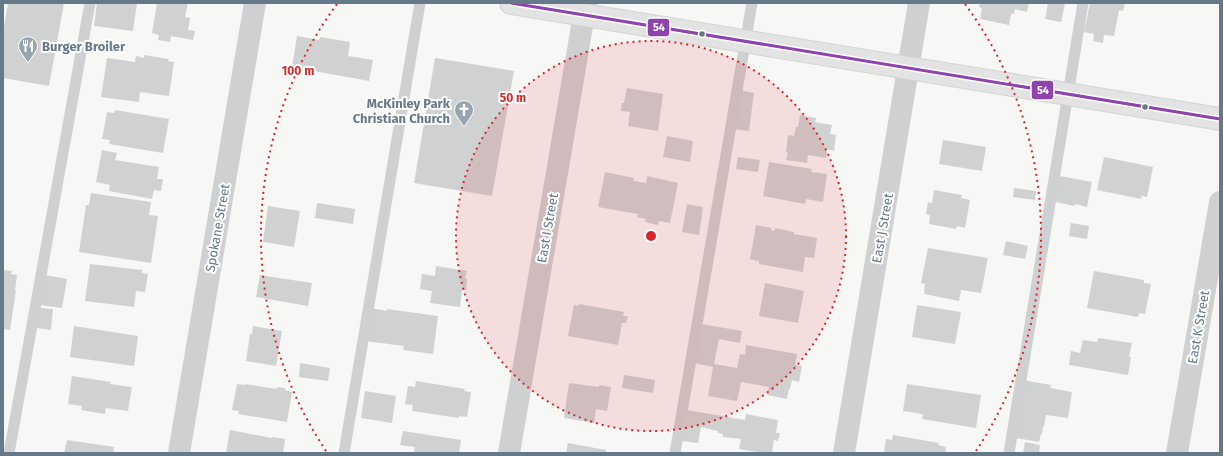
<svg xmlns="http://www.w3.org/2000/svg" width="1223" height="456" font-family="'Fira Sans',sans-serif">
	<rect width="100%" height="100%" fill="#f7f7f6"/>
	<g fill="#d0d2d2">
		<polygon points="8,3 64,3 49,86 3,78 3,33"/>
		<polygon points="97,3 137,3 133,31 94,26"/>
		<polygon points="157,3 188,3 185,17 190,18 188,30 195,31 193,40 171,36 170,42 158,40 159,35 152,33"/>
		<polygon points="980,3 1029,3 1027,12 1015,9 1014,14 1011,14 1009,25 980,19 982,8 979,7"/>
		<polygon points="1048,3 1065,3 1061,22 1045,19"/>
		<polygon points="1090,3 1125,3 1123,11 1119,10 1114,36 1104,35 1103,43 1093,41 1094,34 1084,32"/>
		<polygon points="297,36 319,40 320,37 350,42 348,56 373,60 369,81 292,67"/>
		<polygon points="144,55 169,59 168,61 174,62 169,96 140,92 139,102 101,97 107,58 135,62 136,56 144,58"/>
		<polygon points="435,58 514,71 492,196 414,183"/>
		<polygon points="627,88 663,94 658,131 628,126 630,112 621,111 622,103 624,103"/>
		<polygon points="739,90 754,93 749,131 733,129"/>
		<polygon points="115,110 169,119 163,153 109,144 110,140 102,139 107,112 114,113"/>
		<polygon points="800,115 816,118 815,122 832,125 830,134 836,135 834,151 827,149 826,158 808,155 807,163 786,160 788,153 786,152 788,135 794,136 796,127 798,127"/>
		<polygon points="667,136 693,141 690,162 663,157"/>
		<polygon points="943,140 986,147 982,171 939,164"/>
		<polygon points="102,150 117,153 115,160 159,167 157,179 163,179 161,191 154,190 152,199 109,191 110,185 96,182"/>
		<polygon points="738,157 760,160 758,172 736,169"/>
		<polygon points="1104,157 1153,167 1147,197 1142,196 1141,199 1097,190"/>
		<polygon points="769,162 812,169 811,172 827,174 823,202 806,199 805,204 763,196"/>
		<polygon points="605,172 634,178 633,181 646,183 647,176 678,183 670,223 659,221 658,225 645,222 646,219 637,217 638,214 598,207"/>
		<polygon points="1060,176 1092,182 1087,207 1075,204 1075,206 1055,202"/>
		<polygon points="1014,188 1036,191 1035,200 1013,197"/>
		<polygon points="934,190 962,195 961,198 970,200 965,228 957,226 956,229 929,224 930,215 926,214 928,202 932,203"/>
		<polygon points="91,193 151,202 149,215 158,216 151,263 79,252 86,205 89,205"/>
		<polygon points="317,203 355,209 353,224 315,218"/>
		<polygon points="687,204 703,207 699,235 682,232"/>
		<polygon points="268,206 300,211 294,247 263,242"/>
		<polygon points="1071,223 1089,226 1087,239 1069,236"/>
		<polygon points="756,225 771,228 771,230 775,231 775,228 794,232 794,234 817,238 814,258 805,257 803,272 759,264 759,261 750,259"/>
		<polygon points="1006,241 1028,246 1025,259 1003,255"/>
		<polygon points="928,248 988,258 981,293 961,290 959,301 924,294 925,284 921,283"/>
		<polygon points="90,264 142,270 142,273 148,274 145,292 136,291 134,307 85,301"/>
		<polygon points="436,266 467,271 465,278 467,279 466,290 462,290 460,307 430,303 432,291 420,289 422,274 435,276"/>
		<polygon points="3,270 12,271 11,274 17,275 15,291 16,291 10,330 3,329"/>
		<polygon points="1094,271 1144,280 1144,283 1151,284 1145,314 1139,313 1138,317 1087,308"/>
		<polygon points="45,275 67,279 62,308 40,305"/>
		<polygon points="260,275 312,283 308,306 256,297"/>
		<polygon points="765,283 804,291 798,323 759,316"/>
		<polygon points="579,304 624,312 623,316 628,316 626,323 622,323 618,345 568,336 574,305 579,306"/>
		<polygon points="917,305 961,312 955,344 912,337"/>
		<polygon points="39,308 53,309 51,330 37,328"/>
		<polygon points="370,308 387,311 387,309 438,316 433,354 403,350 404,346 365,341"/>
		<polygon points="701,324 742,331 740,343 719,339 714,364 737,368 740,354 745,355 746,345 797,354 795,365 802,366 799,382 792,380 790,389 789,389 787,399 767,395 769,387 741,382 737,401 708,396 713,367 694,363"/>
		<polygon points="74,326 138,336 134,366 70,357"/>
		<polygon points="253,326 282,331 276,366 246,361 250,334 252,334"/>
		<polygon points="1098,338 1132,343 1129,357 1131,357 1128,375 1069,365 1071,351 1080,353 1083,340 1097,342"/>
		<polygon points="300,363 330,368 328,381 299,377"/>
		<polygon points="624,375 655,380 653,393 622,388"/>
		<polygon points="72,376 111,382 110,384 132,387 128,411 106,408 105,414 81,410 82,406 68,404"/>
		<polygon points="1023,380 1051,385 1050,388 1072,392 1068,418 1046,415 1044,427 1043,427 1042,434 1041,434 1039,442 1016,438"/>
		<polygon points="416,381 465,389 464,391 471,392 467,417 459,416 459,418 412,411 413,405 405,404 408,386 415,387"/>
		<polygon points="569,383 599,387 599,385 611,387 607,411 596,409 594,423 564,418"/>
		<polygon points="237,384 245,385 245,384 277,389 277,387 285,388 285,390 292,392 287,422 238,414 239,411 232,410"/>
		<polygon points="907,384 981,395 976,428 922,419 923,414 903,411"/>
		<polygon points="365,391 396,396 392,423 361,418"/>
		<polygon points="687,410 745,420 746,414 778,420 776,433 780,433 778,441 774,440 772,453 763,453 739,449 741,439 723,437 723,434 718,433 718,431 701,427 698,443 682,441"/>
		<polygon points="230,430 272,438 272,437 285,439 283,453 226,453"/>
		<polygon points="403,431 461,440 459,453 414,453 415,447 400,445"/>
		<polygon points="893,435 939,443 938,445 946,447 945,453 884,453 886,439 892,440"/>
		<polygon points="67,440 114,447 113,453 64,453"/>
		<polygon points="1025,442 1040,445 1039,453 1023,453"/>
		<polygon points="568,443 606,450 606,453 566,453"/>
	</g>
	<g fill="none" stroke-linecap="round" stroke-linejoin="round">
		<defs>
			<polyline id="secondary" points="511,3 1220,119"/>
		</defs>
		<use href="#secondary" stroke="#d3d5d5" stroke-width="24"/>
		<g stroke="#cfd0d1" stroke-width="11">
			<polyline points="9,453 90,3"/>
			<polyline points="344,453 420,3"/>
			<polyline points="675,453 752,3"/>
			<polyline points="1009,453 1083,3"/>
		</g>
		<g stroke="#cfd0d1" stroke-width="22">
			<polyline points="179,453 255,3"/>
			<polyline points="509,453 586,3"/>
			<polyline points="844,453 919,3"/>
			<polyline points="1177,453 1220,202"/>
		</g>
		<use href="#secondary" stroke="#e2e3e2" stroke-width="22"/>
		<defs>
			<polyline id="bus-1" points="511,3 1220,119"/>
		</defs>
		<use href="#bus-1" stroke="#fff" stroke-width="6"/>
		<use href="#bus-1" stroke="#8e44ad" stroke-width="3"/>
	</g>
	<circle cx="651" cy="236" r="195" fill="#d62828" fill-opacity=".12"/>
	<g fill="none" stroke="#d62828" stroke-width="2" stroke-dasharray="2 4">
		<circle cx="651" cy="236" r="195"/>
		<path d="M326 451A390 390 0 0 1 337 4M965 4A390 390 0 0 1 976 451"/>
	</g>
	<defs>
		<symbol id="restaurant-pin" viewBox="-11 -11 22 30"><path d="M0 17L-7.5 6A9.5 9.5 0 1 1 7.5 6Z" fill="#98a5ae" stroke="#fff"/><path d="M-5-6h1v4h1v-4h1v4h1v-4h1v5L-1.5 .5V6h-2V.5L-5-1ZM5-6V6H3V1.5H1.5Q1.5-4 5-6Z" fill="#fff"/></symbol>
		<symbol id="church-pin" viewBox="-11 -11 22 30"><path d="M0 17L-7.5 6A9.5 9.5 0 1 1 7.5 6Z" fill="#98a5ae" stroke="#fff"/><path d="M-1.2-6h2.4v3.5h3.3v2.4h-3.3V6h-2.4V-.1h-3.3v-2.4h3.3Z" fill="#fff"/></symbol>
	</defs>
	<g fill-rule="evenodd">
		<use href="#restaurant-pin" x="17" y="35" width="22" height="30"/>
		<use href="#church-pin" x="453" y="99" width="22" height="30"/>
	</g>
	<g fill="#657988" stroke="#fff" stroke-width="1.5">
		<circle cx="702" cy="34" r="3.5"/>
		<circle cx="1145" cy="107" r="3.5"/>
	</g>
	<g text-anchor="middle" stroke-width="4" stroke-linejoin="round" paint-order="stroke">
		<g font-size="13" font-weight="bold" fill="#657988" stroke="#fff" text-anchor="start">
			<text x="42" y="51">Burger Broiler</text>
			<text x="450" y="108" text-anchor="end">McKinley Park<tspan x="450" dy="15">Christian Church</tspan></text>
		</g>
		<g font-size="13" fill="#657988" stroke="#fff">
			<text transform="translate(217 228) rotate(-80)" y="5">Spokane Street</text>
			<text transform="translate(547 228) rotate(-80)" y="5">East I Street</text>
			<text transform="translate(882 228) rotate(-80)" y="5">East J Street</text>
			<text transform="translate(1198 327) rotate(-80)" y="5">East K Street</text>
		</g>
	</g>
	<circle cx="651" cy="236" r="6" fill="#d62828" stroke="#fff" stroke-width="2"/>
	<g font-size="12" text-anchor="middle" font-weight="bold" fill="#d62828" stroke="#fff" stroke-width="4" stroke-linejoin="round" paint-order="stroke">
		<text x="298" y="75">100 m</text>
		<text x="513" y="102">50 m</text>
	</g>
	<g stroke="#fff" stroke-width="1.5">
		<rect x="647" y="18" width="23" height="19" rx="4" fill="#8e44ad"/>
		<rect x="1031" y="80" width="23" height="20" rx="4" fill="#8e44ad"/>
	</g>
	<g font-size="11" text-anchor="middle" font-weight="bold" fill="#fff">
		<text x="659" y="31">54</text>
		<text x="1043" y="94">54</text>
	</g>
	<rect width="1223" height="456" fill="none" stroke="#657988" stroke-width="8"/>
</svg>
